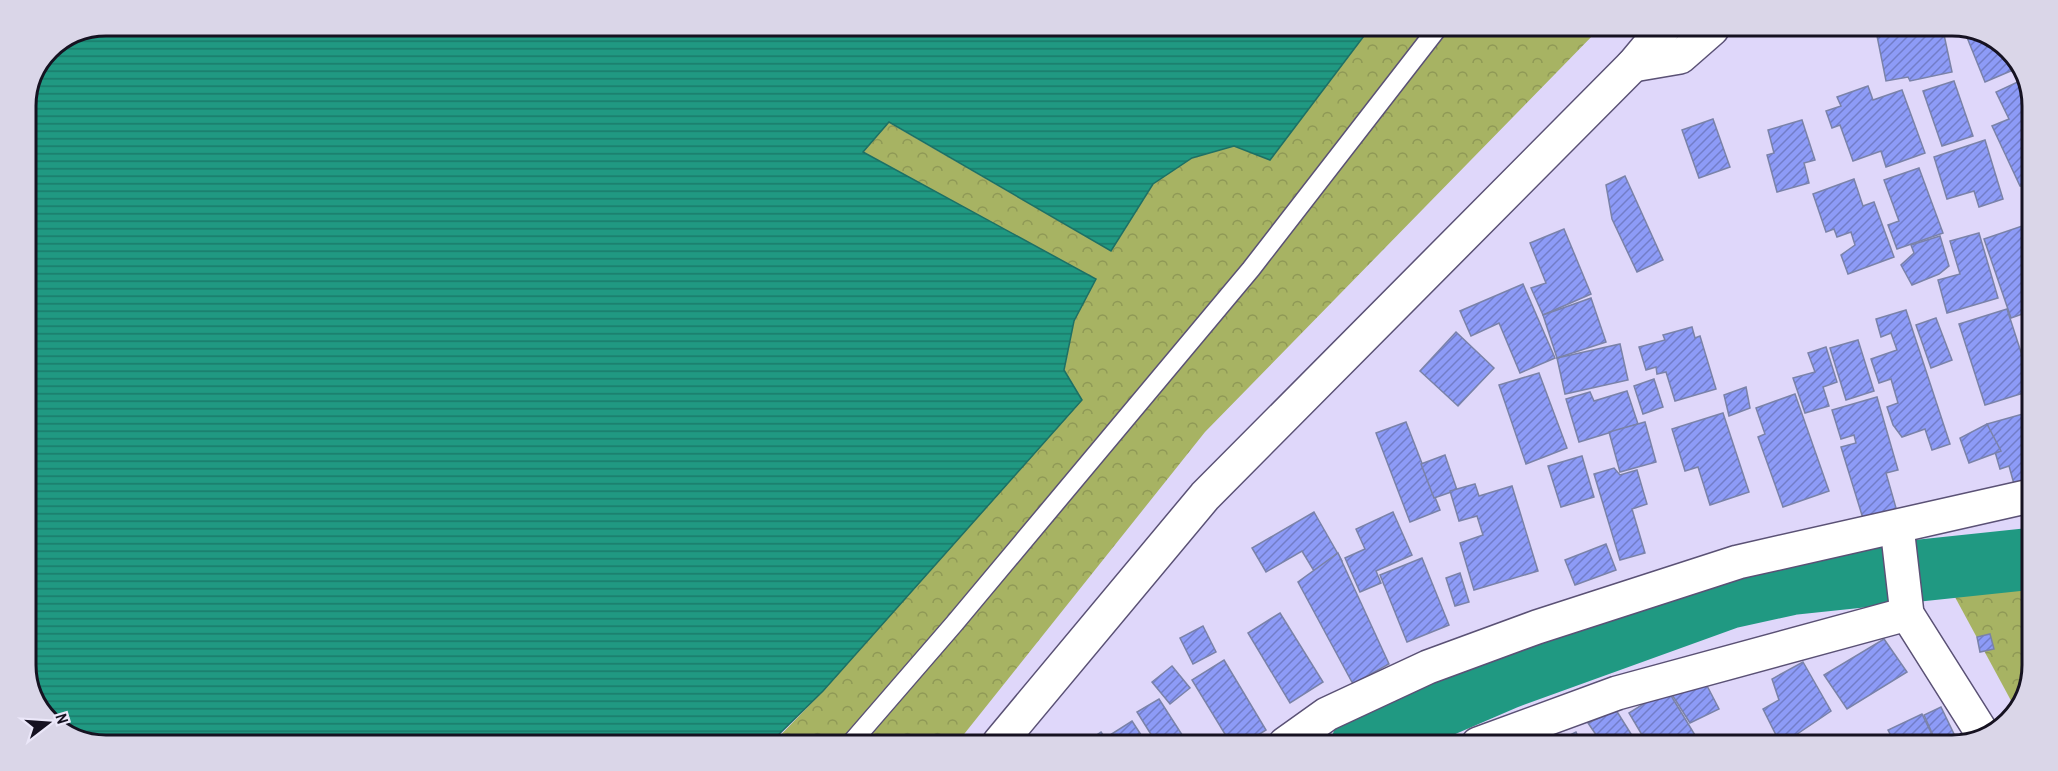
<svg xmlns="http://www.w3.org/2000/svg" width="2058" height="771" font-family="'Archivo Narrow',sans-serif">
	<defs>
		<pattern id="park-crowns" width="20" height="18" patternUnits="userSpaceOnUse" patternTransform="scale(1.5)"><rect width="20" height="18" fill="#a7b363"/><path d="M2 6a3 3 0 1 1 6 0M12 15a3 3 0 1 1 6 0" fill="none" stroke="#8f9956"/></pattern>
		<pattern id="water-rules" width="6" height="5" patternUnits="userSpaceOnUse" patternTransform="scale(1.5)"><rect width="6" height="5" fill="#209982"/><path d="M0 2.5h6" fill="none" stroke="#1b7b6a"/></pattern>
		<pattern id="building-hatch" width="6" height="6" patternUnits="userSpaceOnUse" patternTransform="scale(1.5)"><rect width="6" height="6" fill="#8d9bf7"/><path d="M-1 1l2-2M0 6l6-6M5 7l2-2" fill="none" stroke="#727dc8"/></pattern>
	</defs>
	<rect width="100%" height="100%" fill="#dfd7fa"/>
	<g fill="url(#park-crowns)">
		<polygon points="1370,28 1599,29 1205,432 957,743 773,743 823,691 1064,371 1074,321 1095,279 862,152 888,122 1111,251 1153,184 1192,157 1234,146 1270,160"/>
		<polygon points="2029,537 2028,691 2015,708 1929,549"/>
	</g>
	<polygon fill="url(#water-rules)" stroke="#1d7065" stroke-width="1.5" points="106,26 1370,28 1270,160 1234,146 1192,158 1153,184 1111,251 889,122 863,152 1096,279 1074,321 1064,370 1082,400 823,691 770,743 80,741 42,714 26,671 26,101 49,49"/>
	<g fill="none" stroke-linecap="round" stroke-linejoin="round">
		<polyline stroke="#209982" stroke-width="62" points="1362,744 1384,731 1507,678 1728,598 1792,584 2029,559"/>
	</g>
	<g fill="url(#building-hatch)" stroke="#7a82a8" stroke-width="1.5">
		<polygon points="1884,30 1943,30 1952,72 1910,81 1908,77 1886,81 1876,31"/>
		<polygon points="1970,30 1978,30 2016,57 2020,67 1985,82 1966,35"/>
		<polygon points="2024,79 2032,100 2032,187 2020,186 1992,126 2009,119 1996,92"/>
		<polygon points="1954,81 1973,136 1942,146 1923,91"/>
		<polygon points="1868,86 1873,100 1902,90 1925,153 1886,167 1881,151 1853,161 1840,125 1832,128 1826,111 1841,106 1837,97"/>
		<polygon points="1713,119 1730,167 1699,178 1682,130"/>
		<polygon points="1802,120 1815,160 1804,163 1809,183 1777,192 1767,155 1774,153 1768,130"/>
		<polygon points="1985,140 2003,199 1979,207 1974,191 1947,199 1934,157"/>
		<polygon points="1919,168 1943,233 1897,249 1888,225 1899,221 1884,180"/>
		<polygon points="1625,176 1663,260 1637,272 1612,219 1606,185"/>
		<polygon points="1854,179 1863,206 1874,202 1894,257 1848,274 1841,255 1855,245 1851,232 1837,237 1834,229 1826,232 1813,194"/>
		<polygon points="2031,223 2031,311 2011,318 1984,239"/>
		<polygon points="1564,229 1591,294 1543,315 1531,288 1546,283 1530,243"/>
		<polygon points="1979,233 1998,298 1947,313 1938,280 1960,274 1950,241"/>
		<polygon points="1940,236 1949,266 1939,274 1912,285 1901,265 1914,253 1911,245"/>
		<polygon points="1523,284 1555,358 1520,373 1499,323 1471,336 1460,311"/>
		<polygon points="1591,298 1606,342 1557,358 1543,315"/>
		<polygon points="2007,309 2030,380 2030,391 1985,405 1959,324"/>
		<polygon points="1906,310 1950,444 1932,450 1925,429 1902,437 1893,425 1887,407 1898,403 1891,379 1879,383 1871,359 1897,350 1891,333 1881,337 1876,319"/>
		<polygon points="1936,318 1952,360 1931,368 1916,325"/>
		<polygon points="1692,327 1695,338 1700,336 1716,389 1675,401 1666,372 1657,374 1656,367 1646,370 1639,347 1665,340 1663,335"/>
		<polygon points="1456,332 1494,368 1458,406 1420,371"/>
		<polygon points="1858,340 1874,391 1846,400 1830,348"/>
		<polygon points="1620,344 1628,380 1565,394 1557,358"/>
		<polygon points="1826,347 1837,382 1823,387 1829,406 1805,413 1793,378 1815,372 1808,353"/>
		<polygon points="1539,373 1567,448 1526,464 1499,385"/>
		<polygon points="1654,379 1663,407 1643,414 1634,386"/>
		<polygon points="1746,387 1750,408 1729,416 1724,395"/>
		<polygon points="1627,391 1638,424 1579,442 1566,399 1590,392 1594,401"/>
		<polygon points="1795,394 1829,491 1783,507 1758,437 1765,434 1756,408"/>
		<polygon points="1877,397 1898,470 1886,473 1898,515 1865,525 1841,447 1856,443 1854,435 1841,439 1832,410"/>
		<polygon points="2030,412 2030,480 2014,484 2009,466 2000,469 1987,424"/>
		<polygon points="1723,413 1749,492 1710,505 1698,467 1685,471 1672,429"/>
		<polygon points="1406,422 1440,510 1410,522 1376,433"/>
		<polygon points="1645,422 1656,462 1620,472 1609,432"/>
		<polygon points="1987,424 2001,451 1969,463 1960,438"/>
		<polygon points="1445,455 1457,490 1434,498 1421,464"/>
		<polygon points="1582,456 1594,497 1561,507 1548,466"/>
		<polygon points="1614,468 1620,475 1637,470 1647,504 1632,509 1645,553 1620,560 1594,474"/>
		<polygon points="1475,484 1479,496 1512,486 1538,571 1474,590 1460,543 1483,535 1477,516 1459,521 1450,491"/>
		<polygon points="1314,512 1342,561 1317,576 1302,551 1266,572 1252,548"/>
		<polygon points="1393,512 1412,555 1376,571 1381,583 1360,592 1345,558 1365,549 1356,529"/>
		<polygon points="1606,544 1616,570 1575,585 1565,560"/>
		<polygon points="1338,553 1389,664 1353,684 1298,582"/>
		<polygon points="1422,558 1449,625 1407,642 1380,575"/>
		<polygon points="1460,573 1469,602 1455,606 1446,578"/>
		<polygon points="1280,613 1323,682 1290,703 1248,633"/>
		<polygon points="1203,626 1216,652 1193,664 1180,638"/>
		<polygon points="1990,634 1994,649 1980,652 1977,637"/>
		<polygon points="1884,639 1907,672 1847,709 1824,675"/>
		<polygon points="1224,660 1266,730 1244,744 1231,744 1192,680"/>
		<polygon points="1803,662 1831,711 1781,745 1763,709 1779,700 1772,679"/>
		<polygon points="1172,666 1190,688 1170,704 1152,682"/>
		<polygon points="1703,678 1719,709 1690,723 1671,693"/>
		<polygon points="1667,689 1701,745 1648,745 1629,713"/>
		<polygon points="1159,699 1188,744 1157,744 1137,712"/>
		<polygon points="1941,707 1954,734 1936,742 1924,715"/>
		<polygon points="1616,710 1638,745 1603,745 1588,723"/>
		<polygon points="1922,714 1937,745 1896,745 1888,730"/>
		<polygon points="1132,721 1147,744 1116,744 1110,735"/>
		<polygon points="1101,732 1109,744 1085,743"/>
		<polygon points="1576,732 1582,745 1550,745"/>
	</g>
	<g fill="none" stroke-linecap="round" stroke-linejoin="round">
		<defs>
			<polyline id="service" points="851,743 954,624 1251,269 1437,29"/>
			<g id="minor">
				<polyline points="1633,65 1680,57 1712,29"/>
				<polyline points="1897,527 1907,614 1984,736"/>
				<polyline points="999,743 1205,496 1633,65 1663,29"/>
				<polyline points="1285,744 1327,714 1428,667 1537,627 1738,562 2030,496"/>
				<polyline points="1478,744 1617,693 1907,614"/>
			</g>
		</defs>
		<use href="#service" stroke="#5a5175" stroke-width="21"/>
		<use href="#minor" stroke="#5a5175" stroke-width="36"/>
		<use href="#service" stroke="#fff" stroke-width="18"/>
		<use href="#minor" stroke="#fff" stroke-width="33"/>
	</g>
	<path d="M0 0H2058V771H0ZM106 36H1952A70 70 0 0 1 2022 106V665A70 70 0 0 1 1952 735H106A70 70 0 0 1 36 665V106A70 70 0 0 1 106 36Z" fill="#dad6e8" fill-rule="evenodd"/>
	<path fill="none" stroke="#161221" stroke-width="3" d="M106 36H1952A70 70 0 0 1 2022 106V665A70 70 0 0 1 1952 735H106A70 70 0 0 1 36 665V106A70 70 0 0 1 106 36Z"/>
	<g transform="translate(48 723) rotate(73)" stroke="#ebe7f9" stroke-width="4.5" paint-order="stroke">
	<path d="M0-4.5L10 22L0 15L-10 22Z" fill="#161221"/>
	<text y="-9" font-size="16" font-weight="bold" text-anchor="middle" fill="#161221">N</text>
	</g>
</svg>
